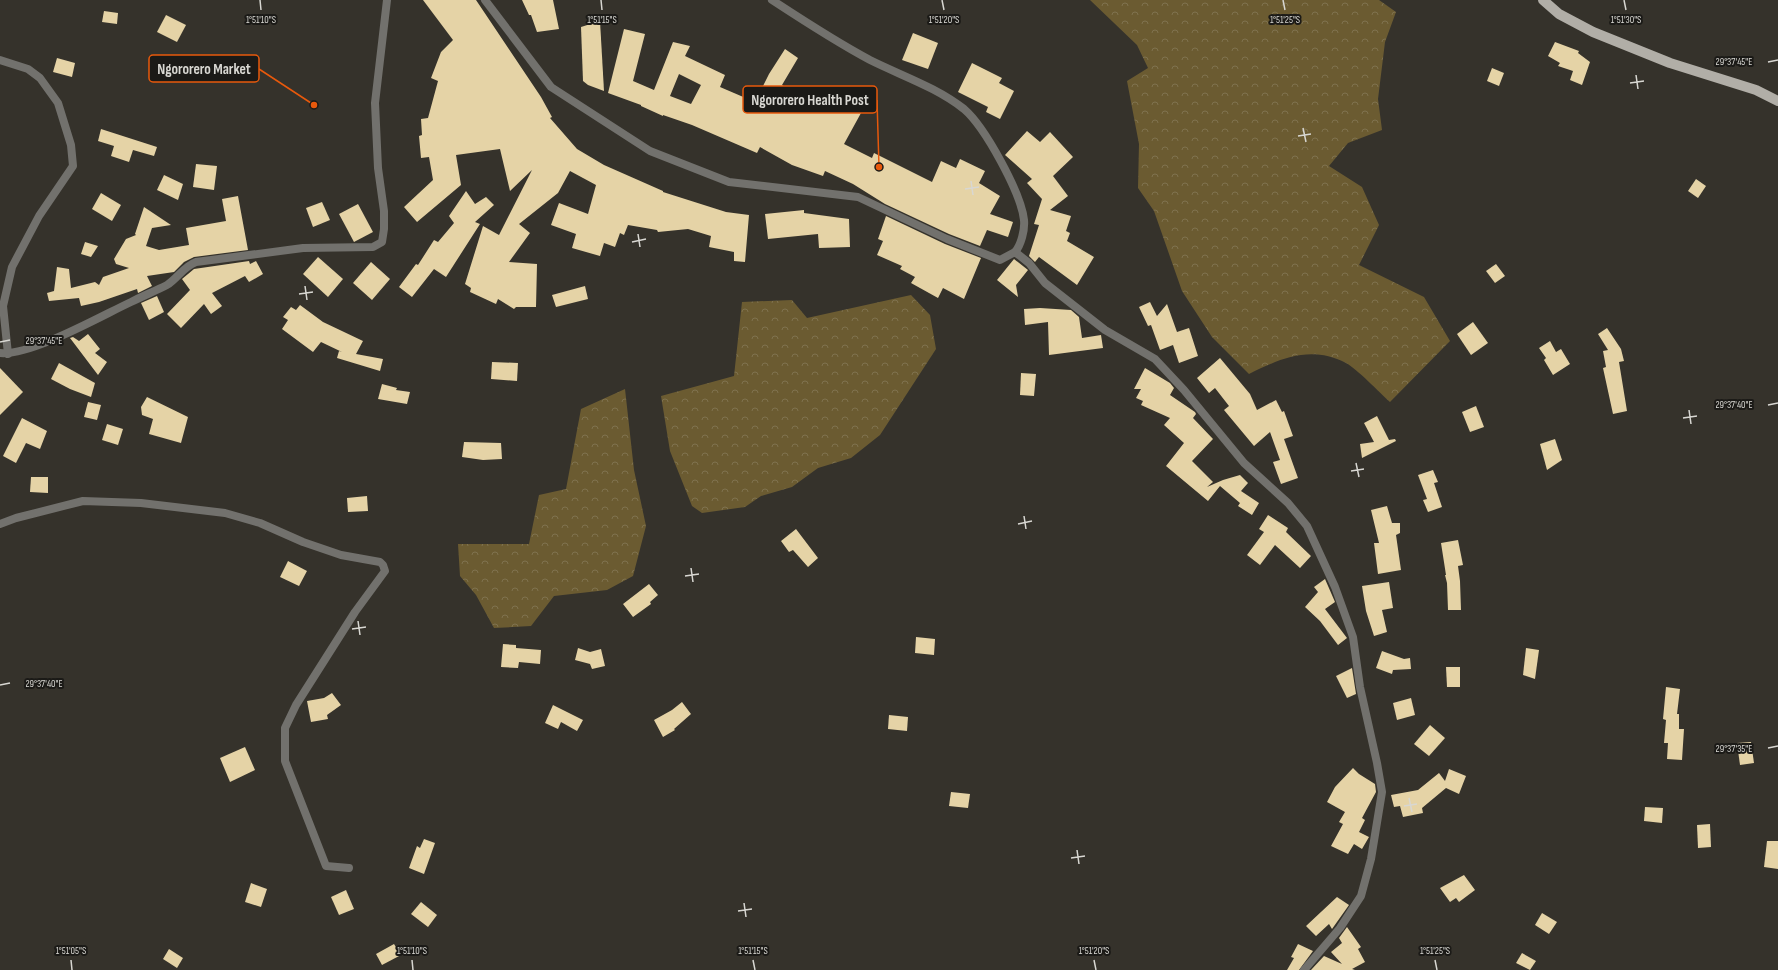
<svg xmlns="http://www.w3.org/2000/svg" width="1778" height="970" font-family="'Sofia Sans Condensed',sans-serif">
	<defs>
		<pattern id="forest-crowns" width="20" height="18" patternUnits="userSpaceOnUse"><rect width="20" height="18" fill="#6b5b31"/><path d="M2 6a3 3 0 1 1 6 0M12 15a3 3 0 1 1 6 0" fill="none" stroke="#7f724e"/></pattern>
	</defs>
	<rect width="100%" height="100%" fill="#35322b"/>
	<g fill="url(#forest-crowns)">
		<path d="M1090,0H1379L1396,12L1385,42L1378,99L1382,130L1348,143L1329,166L1362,187L1379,225L1359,265L1424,297L1450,341L1390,402C1379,392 1357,369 1346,363C1311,345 1281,358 1249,374L1212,337L1182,291L1154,211L1138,188L1139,144L1127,81L1148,68L1137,45Z"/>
		<polygon points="911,295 930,315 936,349 880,435 851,458 818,468 792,487 761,496 745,507 702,513 692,506 670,451 661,396 734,376 742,302 792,300 807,318"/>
		<polygon points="625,389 634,470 646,526 633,576 607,590 554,596 531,626 494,628 476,595 460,576 458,544 529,544 539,495 566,489 581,409"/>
	</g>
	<g fill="#e5d3a6" fill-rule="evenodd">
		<polygon points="423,0 476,0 541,97 552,117 550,118 577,149 604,165 663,191 663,192 726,212 749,215 745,262 734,261 734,252 709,247 711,236 688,229 658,232 657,230 628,225 624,235 620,233 615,247 604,243 600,256 572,248 576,234 551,225 559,203 588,214 596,185 570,171 558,193 519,224 530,233 509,262 537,264 536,307 516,307 514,309 498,299 496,304 470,292 471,288 465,284 483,226 499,235 532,170 510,191 500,149 456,155 461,185 417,222 404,207 433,180 429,157 421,158 419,136 422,135 421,119 428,118 438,81 431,78 441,52 453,40"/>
		<polygon points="522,0 553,0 559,29 537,32 531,15 529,15"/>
		<polygon points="104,11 118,13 117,24 102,22"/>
		<polygon points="166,15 186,25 177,42 157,32"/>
		<polygon points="600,21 604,91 588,85 583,81 581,27"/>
		<path d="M624,29L645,34L633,81L654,90L673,42L690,46L685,56L725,75L720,87L755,102L769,74L785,49L798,58L782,85L819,106L825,94L837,100L836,101L861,113L844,144L872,158L874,153L932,182L941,161L956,168L960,159L985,171L979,183L1000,196L990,214L1013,222L1008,237L987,230L980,246L949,234L885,204L853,184L825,171L823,176L792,165L760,147L757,153L692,125L663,115V116L641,106V105L608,93ZM679,74L701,85L691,104L670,96Z"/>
		<polygon points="913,33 938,43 928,69 902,60"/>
		<polygon points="1555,42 1579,51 1578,53 1590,62 1582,85 1570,80 1573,71 1558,66 1560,63 1548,56"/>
		<polygon points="57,58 75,63 72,77 53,72"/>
		<polygon points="972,63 1002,78 999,83 1014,91 1000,119 986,112 988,107 958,92"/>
		<polygon points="1492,68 1504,73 1499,86 1487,81"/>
		<polygon points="101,129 157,147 154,156 133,150 129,162 111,156 114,146 98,141"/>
		<polygon points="1027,131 1040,142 1050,132 1073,157 1053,176 1068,196 1050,210 1071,216 1066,231 1070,233 1067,241 1094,257 1077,285 1039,257 1035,262 1029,256 1039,225 1034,224 1042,199 1027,183 1032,179 1005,155"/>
		<polygon points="196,164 217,166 214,190 193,187"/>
		<polygon points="164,175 183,184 178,200 157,190"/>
		<polygon points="1696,179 1706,186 1698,198 1688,191"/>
		<polygon points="466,191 475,204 486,197 494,205 475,222 480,224 446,277 434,269 412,297 399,287 416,264 418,265 434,240 438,242 454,223 449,216"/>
		<polygon points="101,193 121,205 112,221 92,209"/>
		<polygon points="238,196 248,250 194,257 184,262 174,272 147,276 152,286 138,293 137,289 99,302 81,306 79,298 49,301 47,293 54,291 57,267 69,269 71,288 95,282 99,285 103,277 129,268 116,264 114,259 126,239 136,235 135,234 144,207 171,225 152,228 146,246 159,250 189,245 186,228 226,221 222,199"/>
		<polygon points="322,202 330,220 313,227 306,208"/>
		<polygon points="358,204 373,232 354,242 339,214"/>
		<polygon points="804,210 804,213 849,219 850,247 819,248 818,234 768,239 765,214"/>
		<polygon points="886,216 945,244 981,258 964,299 943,288 938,298 911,283 915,277 900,269 902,266 877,255 883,241 878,239"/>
		<polygon points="85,242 98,246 91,257 81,254"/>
		<polygon points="318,257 343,279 328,297 303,274"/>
		<polygon points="1014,259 1028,270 1016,285 1018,297 997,280"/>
		<polygon points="249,261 250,264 256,261 263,274 249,282 245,276 212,293 222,306 211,314 204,304 181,328 167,314 190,290 182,279 194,269"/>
		<polygon points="371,262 390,279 372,300 353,283"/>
		<polygon points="1496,264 1505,276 1495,283 1486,271"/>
		<polygon points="585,286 588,299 556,307 552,295"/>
		<polygon points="157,296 164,312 149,320 141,303"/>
		<polygon points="1150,302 1157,316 1167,304 1177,332 1189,328 1198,356 1179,363 1173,345 1160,350 1151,325 1148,326 1139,307"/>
		<polygon points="300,305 323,322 363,341 356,354 383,359 380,371 337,358 339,351 342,352 321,342 313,352 282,329 288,320 283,317 291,307 296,310"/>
		<polygon points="1040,308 1071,310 1079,317 1082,338 1101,335 1103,348 1049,355 1048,322 1025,325 1024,309"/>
		<polygon points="1473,322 1488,343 1471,355 1457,334"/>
		<polygon points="1607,328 1621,349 1624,361 1619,362 1627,411 1613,414 1603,368 1606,367 1603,351 1608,350 1598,334"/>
		<polygon points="88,334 100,349 95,353 107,362 98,375 70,338 73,337 79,341"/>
		<polygon points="1550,341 1556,352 1561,349 1570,364 1553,375 1544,360 1546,358 1539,348"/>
		<polygon points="1220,358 1250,394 1257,410 1276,400 1282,412 1284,411 1293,436 1284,439 1298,478 1281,484 1273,462 1280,460 1270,432 1254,446 1224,410 1229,406 1215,388 1209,393 1197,378"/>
		<polygon points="492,362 518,363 517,381 491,379"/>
		<polygon points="59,363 95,383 91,397 70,389 51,379"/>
		<polygon points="0,368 23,392 0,415"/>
		<polygon points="1145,368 1170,383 1174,388 1170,395 1195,412 1196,414 1193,418 1213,439 1192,461 1213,482 1207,487 1223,480 1240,475 1248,483 1241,491 1259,503 1252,515 1238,506 1240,503 1220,486 1208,501 1166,466 1184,443 1164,425 1170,418 1141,405 1143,401 1136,398 1141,389 1134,389"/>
		<polygon points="1021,373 1036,374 1034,396 1020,395"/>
		<polygon points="382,384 397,388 396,390 410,392 407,404 378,399"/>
		<polygon points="147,397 188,417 181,443 149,434 153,419 142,415 141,407"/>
		<polygon points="88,402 101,405 97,420 84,417"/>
		<polygon points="1476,406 1484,427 1470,432 1462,412"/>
		<polygon points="1377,416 1389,440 1395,439 1396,441 1362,458 1360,444 1374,442 1364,423"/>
		<polygon points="22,418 47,431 40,449 26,443 16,463 3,456"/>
		<polygon points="107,424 123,429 118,445 102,440"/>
		<polygon points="1555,439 1562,460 1547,470 1540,444"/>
		<polygon points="464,442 501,443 502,459 483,460 462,457"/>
		<polygon points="1433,470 1438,482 1434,483 1442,507 1428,512 1423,500 1427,499 1418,475"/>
		<polygon points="31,477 48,477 48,493 30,492"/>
		<polygon points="367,496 368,511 348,512 347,498"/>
		<polygon points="1387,506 1392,523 1400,523 1400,533 1396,535 1401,570 1378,574 1374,543 1379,543 1371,510"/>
		<polygon points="1268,515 1288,528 1286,532 1311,556 1300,568 1275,545 1260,565 1247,555 1264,532 1259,529"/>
		<polygon points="796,529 818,558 808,567 793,550 789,552 781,541"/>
		<polygon points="1458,540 1463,565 1458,566 1460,581 1461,610 1448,610 1447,583 1445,575 1446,575 1441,543"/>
		<polygon points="288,561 307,571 299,586 280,577"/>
		<polygon points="1325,579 1335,602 1325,609 1347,638 1338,645 1320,621 1305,607 1318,592 1314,587"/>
		<polygon points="1389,582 1393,608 1382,610 1387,632 1374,636 1366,611 1362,586"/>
		<polygon points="649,584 658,595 650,602 651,604 633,617 623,604"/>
		<polygon points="916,637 935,639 934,655 915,653"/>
		<polygon points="503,644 516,645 516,648 541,650 540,664 519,662 518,668 501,667"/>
		<polygon points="578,648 590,652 601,649 605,666 592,669 590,664 575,660"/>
		<polygon points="1526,648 1539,650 1535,679 1523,675"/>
		<polygon points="1382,651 1404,659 1410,658 1411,669 1393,670 1392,674 1376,668"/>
		<polygon points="1446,667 1460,667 1460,687 1447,687"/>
		<polygon points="1352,668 1356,694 1347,698 1336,676"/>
		<polygon points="1666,687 1680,689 1677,714 1679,714 1679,729 1684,729 1682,760 1667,759 1668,743 1664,743 1666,720 1663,719"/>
		<polygon points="332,693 341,705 327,715 328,719 311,722 307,701 324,698"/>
		<polygon points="1411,698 1415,715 1397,720 1393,703"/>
		<polygon points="682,702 691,714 674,729 675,730 663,737 654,720 672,710"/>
		<polygon points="553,705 583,720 577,731 561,722 558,729 545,723"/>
		<polygon points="889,715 908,717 907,731 888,729"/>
		<polygon points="1430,725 1445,738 1429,756 1414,744"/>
		<polygon points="1751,742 1754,763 1740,765 1737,743"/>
		<polygon points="245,747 255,770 230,782 220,758"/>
		<polygon points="1353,768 1359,774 1375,784 1376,792 1362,818 1365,820 1359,832 1369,837 1362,849 1354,844 1348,854 1331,846 1343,824 1339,822 1345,812 1327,802 1335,787"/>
		<polygon points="1449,769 1466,776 1459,794 1446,788 1422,808 1423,813 1403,817 1400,806 1394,807 1391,795 1418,790 1439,773 1445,781"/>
		<polygon points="951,792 970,794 968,808 949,806"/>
		<polygon points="1645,807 1663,808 1662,823 1644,821"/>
		<polygon points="1710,824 1711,847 1698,848 1697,825"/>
		<polygon points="424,839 435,843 424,874 409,868 417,846 420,848"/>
		<polygon points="1767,841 1778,841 1778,869 1764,867"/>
		<polygon points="1464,875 1475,890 1459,902 1456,898 1450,902 1440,888"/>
		<polygon points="251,883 267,889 261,907 245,902"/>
		<polygon points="346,890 354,909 339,915 331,897"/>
		<polygon points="1337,897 1349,905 1332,929 1329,924 1316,936 1306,926"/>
		<polygon points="421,902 437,915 428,927 411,914"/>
		<polygon points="1542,913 1557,922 1549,934 1535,925"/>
		<polygon points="1347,927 1361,947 1358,949 1365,962 1352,969 1355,970 1311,970 1324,956 1342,964 1331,952 1342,943 1339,938"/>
		<polygon points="394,944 401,955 382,965 376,954"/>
		<polygon points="1298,944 1313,951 1299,970 1287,970 1294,958 1291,957"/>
		<polygon points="169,949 183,958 177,968 163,959"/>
		<polygon points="1522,953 1536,961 1530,970 1516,963"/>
	</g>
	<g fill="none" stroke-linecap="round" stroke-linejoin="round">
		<g stroke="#72716d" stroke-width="8">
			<polyline points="485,0 551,87 650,151 729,182 858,197 947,239 1000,260 1015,252 1029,263 1045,283 1105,330 1155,359 1184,390 1244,463 1288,503 1307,526 1335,587 1353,637 1360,687 1377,763 1382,792 1371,859 1361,896 1340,928 1304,970"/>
			<path d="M772,0C804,21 836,42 870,60C902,76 936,87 964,109C985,127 1021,193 1024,220C1025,230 1021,245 1015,252"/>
			<polyline points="0,60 28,69 40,78 58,103 71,145 73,166 39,216 12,267 3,306 8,354"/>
			<path d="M0,353C31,356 101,316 131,302C143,296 155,291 167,285C178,278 183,267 196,262L303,248L373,247L382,242L384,229V211L378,168L375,103L387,0"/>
			<polyline points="0,524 16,518 83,501 141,503 225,513 260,523 303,542 341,555 380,562 383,565 385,571 355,612 296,705 285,728 285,761 326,866 349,868"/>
		</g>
		<polyline stroke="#b1aea7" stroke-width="10" points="1543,0 1559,14 1593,32 1670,63 1756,90 1778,101"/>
	</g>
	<path fill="none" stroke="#d8d7d2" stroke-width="1.5" d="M260,0L261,10M601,0L602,10M942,0L944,10M1283,0L1285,10M1624,0L1626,10M1768,62L1778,60M1636,75L1638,89M1630,83L1644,81M1303,128L1306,142M1298,136L1311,134M971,181L973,195M965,189L979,187M638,234L640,247M632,242L646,239M305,286L307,300M299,294L313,292M0,342L10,340M1768,405L1778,403M1689,410L1691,424M1683,418L1697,416M1356,463L1359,477M1351,471L1364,469M1024,516L1026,529M1018,524L1032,521M691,568L693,582M685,576L699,574M358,621L360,635M352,629L366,627M0,685L10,683M1768,748L1778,746M1409,798L1412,812M1404,806L1417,804M1077,850L1079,864M1071,858L1085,856M744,903L746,917M738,911L752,909M71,960L72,970M412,960L413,970M753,960L755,970M1094,960L1096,970M1435,960L1437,970"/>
	<g font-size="10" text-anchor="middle" fill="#d8d7d2" stroke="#1b1a17" stroke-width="4" stroke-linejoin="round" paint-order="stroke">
		<text x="261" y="23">1°51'10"S</text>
		<text x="602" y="23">1°51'15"S</text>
		<text x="944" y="23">1°51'20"S</text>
		<text x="1285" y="23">1°51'25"S</text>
		<text x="1626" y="23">1°51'30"S</text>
		<text x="1734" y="65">29°37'45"E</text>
		<text x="44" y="344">29°37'45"E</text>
		<text x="1734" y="408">29°37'40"E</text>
		<text x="44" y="687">29°37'40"E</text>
		<text x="1734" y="752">29°37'35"E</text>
		<text x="71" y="954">1°51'05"S</text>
		<text x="412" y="954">1°51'10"S</text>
		<text x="753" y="954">1°51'15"S</text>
		<text x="1094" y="954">1°51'20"S</text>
		<text x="1435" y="954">1°51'25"S</text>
	</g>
	<path fill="none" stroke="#e8590c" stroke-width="1.5" d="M314 105L259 69M879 167L877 100"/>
	<g fill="#e8590c" stroke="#1b1a17" stroke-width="1.5">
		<circle cx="314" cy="105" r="4"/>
		<circle cx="879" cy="167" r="4"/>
	</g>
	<g fill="#1b1a17" stroke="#e8590c" stroke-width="1.5">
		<rect x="149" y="55" width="110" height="27" rx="4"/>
		<rect x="743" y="86" width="134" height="27" rx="4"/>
	</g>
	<g font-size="15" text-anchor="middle" font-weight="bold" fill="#d8d7d2">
		<text x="204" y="74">Ngororero Market</text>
		<text x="810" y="105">Ngororero Health Post</text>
	</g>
</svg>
